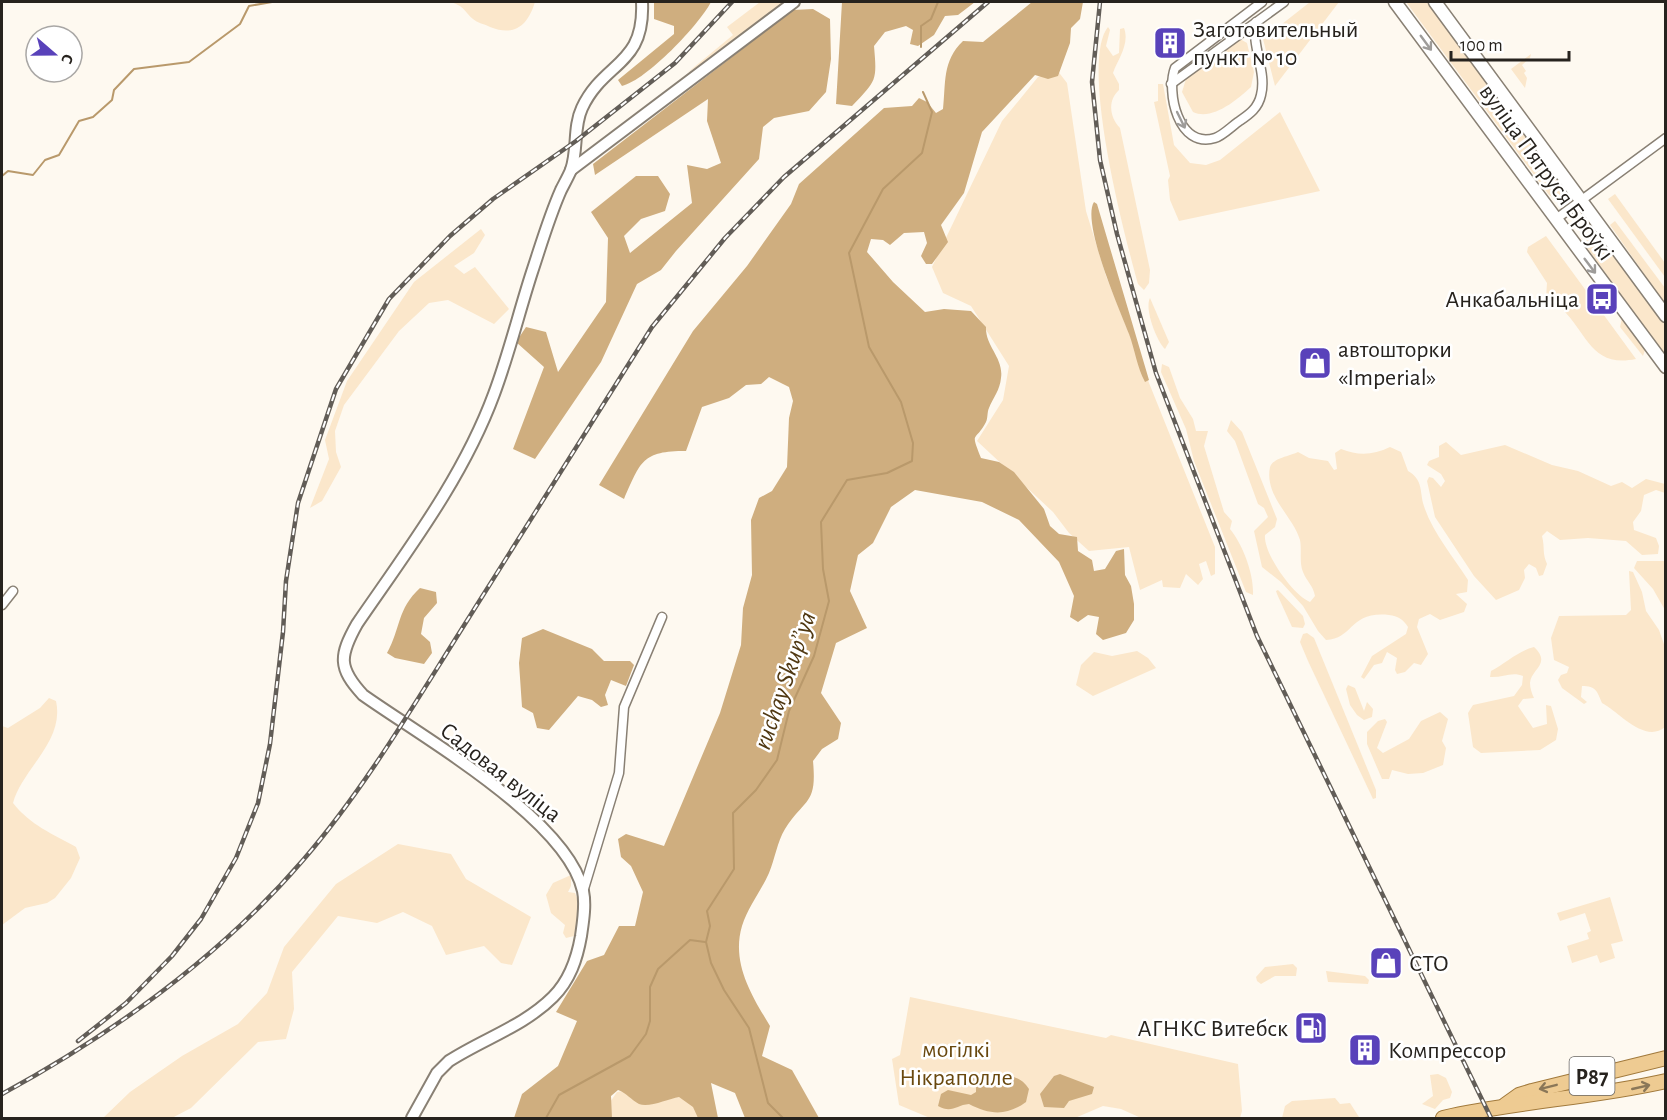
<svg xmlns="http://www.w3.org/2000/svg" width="1667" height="1120" font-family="'Alegreya Sans',sans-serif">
	<rect width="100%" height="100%" fill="#fef9f0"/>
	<g fill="#fbe7cb">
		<path d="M451,2H535C528,25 515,37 490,27C485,24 477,23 473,19C463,10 465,7 451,2Z"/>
		<polygon points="760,2 785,2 746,35 687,73 733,35 727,27"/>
		<polygon points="1310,2 1339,2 1275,86 1263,39"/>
		<polygon points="1406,2 1428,2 1564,186 1562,194 1554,198 1549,195"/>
		<path d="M1108,27L1110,30L1106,46L1113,56L1119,53L1120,29L1124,28C1130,44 1118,59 1113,73L1119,84V90C1107,101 1110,118 1120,128L1150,270L1149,283L1144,290L1138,284C1125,238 1079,63 1108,27Z"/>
		<path d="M1240,39L1247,43L1254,72L1251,87C1237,100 1212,121 1193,112L1182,92L1186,79Z"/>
		<polygon points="1531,54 1530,58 1522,65 1526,71 1524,73 1527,78 1525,88 1511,69"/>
		<polygon points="1057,70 1067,83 1086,211 1106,276 1215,547 1215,574 1211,576 1206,561 1199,564 1203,579 1198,585 1186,574 1180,588 1163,587 1162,580 1140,590 1129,547 1089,551 1069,533 1053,512 977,441 1003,400 1009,366 971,306 943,293 932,267 1002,121 1038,77"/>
		<polygon points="1158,84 1163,84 1174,145 1190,163 1206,165 1220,160 1280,112 1320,191 1179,221 1170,200 1168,180 1170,176 1154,102 1158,101"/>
		<polygon points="1615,194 1665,263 1665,277 1608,199"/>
		<polygon points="1615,221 1665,288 1665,304 1610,225"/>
		<polygon points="481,229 485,235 474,253 454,266 464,274 475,267 509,309 494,324 448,300 429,303 399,331 344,405 335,431 336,452 341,467 322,501 310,508 329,459 325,440 347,381 414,282"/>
		<polygon points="1597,232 1665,325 1665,356 1583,242"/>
		<path d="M1546,236L1636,359C1591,368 1588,334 1562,309C1557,305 1551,304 1546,298L1547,283L1527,252L1528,247Z"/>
		<path d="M1150,298L1169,342L1165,349C1157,342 1144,309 1150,298Z"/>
		<polygon points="1622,318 1646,347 1643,356 1620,327"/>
		<path d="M1162,364L1169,367L1180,398L1193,419L1196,431H1208L1204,446L1224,512L1232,521L1230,529C1243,545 1254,574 1253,595L1246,592L1194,461L1186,429L1161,372Z"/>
		<path d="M1231,420L1242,432L1277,519L1275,527L1265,535C1263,553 1293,595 1310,602L1315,596C1313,585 1307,582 1303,572C1299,563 1302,550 1300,540C1293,516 1264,496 1270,467C1273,458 1290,456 1298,452L1309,458L1328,461L1334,470L1337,469L1335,453L1341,449C1359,456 1373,455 1390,447L1401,452L1408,471C1422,479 1420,489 1423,503C1431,531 1453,556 1468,580L1467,592L1456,594L1467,604L1464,612L1440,620L1430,614L1419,619L1417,627L1428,654L1421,665L1414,663L1405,672L1397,674L1395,670L1397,658L1387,652L1382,663L1374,665L1364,679L1361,677L1372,656L1406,634L1408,627C1403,619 1398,616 1389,615C1349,611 1354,639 1326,640L1318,631L1303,606L1281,582L1262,567L1254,531L1268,517L1264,508L1258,504L1235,441L1227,431Z"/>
		<path d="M1446,442L1461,455L1505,445L1552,465L1578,471L1611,486L1622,482L1632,488L1646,479L1665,484V493L1656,490L1644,495L1641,511L1633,522L1634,530L1656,538L1659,546L1658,554L1642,555L1626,541L1588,538L1560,540L1547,531L1542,536C1545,547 1542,553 1547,564L1543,575L1539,576L1536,568L1529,564L1524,570L1525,578L1519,590L1496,600L1474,576L1435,517L1427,481L1429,477L1433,478L1441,487L1445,481L1441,474L1427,465L1429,461L1439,457V446Z"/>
		<polygon points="1637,561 1665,561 1665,610 1653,589 1634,568"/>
		<path d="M1629,571L1633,572L1642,592L1646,611L1659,630L1665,647V727C1645,744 1619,712 1602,703C1597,691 1596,686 1582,686L1581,697L1587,702L1584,704L1562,688L1558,680L1561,675L1567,673L1569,667L1554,660L1551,638L1559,616L1626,615L1631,610Z"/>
		<polygon points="1278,590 1303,616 1305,624 1303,628 1292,627 1277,594 1276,591"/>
		<polygon points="1307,633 1314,638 1376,790 1376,798 1373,799 1308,661 1300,642 1303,634"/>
		<path d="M1534,647C1552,664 1531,669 1530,683C1530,688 1532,694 1534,698L1523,699L1518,706L1533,728L1547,724L1546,705L1551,706L1558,729L1556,740L1540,750L1481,753L1473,747L1468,713L1473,705L1514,696L1522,685L1523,676C1512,671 1502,678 1490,677L1491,671C1506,663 1518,651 1534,647Z"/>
		<polygon points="1137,651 1148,658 1156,668 1093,696 1076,685 1081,665 1094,652 1112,656"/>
		<polygon points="1348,685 1355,688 1364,711 1367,702 1373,709 1372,717 1364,720 1357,715 1350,705 1346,689"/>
		<path d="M49,698L56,701C65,741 22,769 13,803C30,825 53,834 76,847L80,858L71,878L55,898L47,903L25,908L2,925V726L8,728L40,708Z"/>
		<polygon points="1440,712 1448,719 1442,741 1446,748 1443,765 1423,773 1408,774 1392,770 1389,779 1382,779 1367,744 1367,732 1378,721 1385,719 1387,722 1377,748 1383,753 1409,739 1421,721"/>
		<polygon points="398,844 451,854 466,879 531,917 512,965 501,963 484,946 446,955 432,926 403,912 377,923 338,916 292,972 294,1009 286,1039 258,1042 191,1108 172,1118 103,1118 130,1092 182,1056 238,1024 267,993 284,947 336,884"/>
		<path d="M571,875V886L568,892L575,893C582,906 577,922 574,936L566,938L563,933L565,925L551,913L546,895L553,883Z"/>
		<polygon points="1610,897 1623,941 1611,944 1615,958 1600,963 1597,955 1572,963 1567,946 1589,939 1587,933 1591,931 1585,913 1560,921 1557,913"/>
		<polygon points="1293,964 1297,968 1296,976 1275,976 1261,984 1257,981 1256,977 1265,967"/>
		<polygon points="1326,971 1365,976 1369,980 1368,984 1328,982"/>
		<polygon points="910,997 1106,1038 1111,1035 1238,1064 1242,1111 1240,1118 1141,1118 1121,1109 1103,1106 1075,1118 930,1118 899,1105 892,1059 900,1055"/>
		<polygon points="1438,1074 1446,1078 1452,1092 1450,1098 1443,1100 1435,1109 1422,1104 1433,1096 1430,1075"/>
		<polygon points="678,1080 710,1118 599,1118 617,1092"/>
		<polygon points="1335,1098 1340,1104 1350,1103 1359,1117 1282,1118 1285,1106 1292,1101"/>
	</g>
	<g fill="#cfae7f">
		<path d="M654,2H711C699,25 647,80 622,86L618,80L674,34V26L654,19Z"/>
		<path d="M842,2H975L958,15L945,16L934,35L918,46L910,44L913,30L906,26L885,32L874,46C877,81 877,80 852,106L836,104Z"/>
		<path d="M1032,2H1083L1080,19L1071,28L1070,43L1058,76L1048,79L1035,75L982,132L964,193L941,225L948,242L932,264H926L921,256L927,243L924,232L904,233L890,245L883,240L871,239L867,252L893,282L925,312L944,309L971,311L986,327C985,346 1004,358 1001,378C1000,390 993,398 989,408C987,412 988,418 986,422C975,443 970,430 981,458L999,462L1014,472L1044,509L1050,526L1059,534L1077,537L1078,551L1092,560L1094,571L1105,569L1116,551L1124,549L1125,575L1131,586L1134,604V620L1126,633L1103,640L1096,634L1099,617L1088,615L1078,622L1070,617L1074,596L1059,562L1019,520L982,502L915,490L891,507L873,543L858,555L850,591L867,628L836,643L821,693L841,723L838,739L822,749L813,761C817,805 806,797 785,829C777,842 775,859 769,873C761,891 748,907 742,926C731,963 752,996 770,1026L762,1056L792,1070L819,1118H745L735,1093L711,1083L718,1118H698L693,1107L679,1097C668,1099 649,1108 639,1104C631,1100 627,1093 618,1090L611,1096L612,1118H514L522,1094L558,1066L577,1021L556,1012L587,961L604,955L619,926H635L643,892L631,866L621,857L618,839L626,834L664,846L720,713L741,645L743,608L752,575L751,520L759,498L772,491L787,467L789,418L793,401L789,387L769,377L761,384L746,385L729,398L702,407L686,451C642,451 641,461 624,499L599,485L693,331L747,266L791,204L799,184L884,108L912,106L919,98L927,102L936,113L943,109C946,83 942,61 963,41L983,42Z"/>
		<polygon points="813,9 830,19 831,59 826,92 809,111 774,118 763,127 759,159 676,251 661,270 637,284 601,362 535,459 513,449 544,367 516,342 526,327 546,332 558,372 606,302 608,238 591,212 636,176 658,176 670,194 665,211 641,219 624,236 630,253 692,203 687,165 707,169 721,163 707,121 708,99 595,175 593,164 793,10"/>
		<path d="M1094,202L1097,204L1149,380L1145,382C1137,367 1135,350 1129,334C1120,311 1081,222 1094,202Z"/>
		<path d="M420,588L436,592L437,603L424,618L421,634L430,642L432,653L424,664L395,658L387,653C401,628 397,609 420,588Z"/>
		<polygon points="543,629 592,649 604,661 630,661 634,665 626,686 611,680 605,695 608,705 601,707 592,700 578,696 549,730 537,728 533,713 522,707 519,663 522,638"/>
		<path d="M961,1074C986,1084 1013,1064 1029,1089L1026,1102C1007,1116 990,1115 969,1104C956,1105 952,1114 938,1106L941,1094L948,1090L971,1095L976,1092V1085L958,1084L955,1081Z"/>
		<polygon points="1060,1074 1094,1087 1092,1094 1069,1101 1064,1108 1044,1107 1040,1094 1054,1076"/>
	</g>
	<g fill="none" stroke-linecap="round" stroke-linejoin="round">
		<g stroke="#b9996b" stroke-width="2">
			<polyline points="921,47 921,26 931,19 938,2"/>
			<polyline points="2,176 8,171 33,175 45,160 59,155 79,121 93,117 112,100 114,90 134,69 189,62 240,24 249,6 272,2"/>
			<polyline points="546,1118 559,1095 630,1056 646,1034 650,1021 650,987 658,969 690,940 705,942"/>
			<polyline points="783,1118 768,1103 749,1028 724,990 711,963 706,942 710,926 707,911 734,869 733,813 756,790 777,760 789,711 814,656 829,601 823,569 821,522 847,480 887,473 912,461 913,443 901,402 869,347 849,253 883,189 922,153 932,112 923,92"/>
		</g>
		<defs>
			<g id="minor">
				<path d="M1256,22C1251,46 1267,72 1261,95C1258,109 1248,115 1238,122C1231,127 1222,136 1215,138C1178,149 1166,92 1175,68L1262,2"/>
				<polyline points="1171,84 1284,2"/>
				<polyline points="1556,219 1666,138"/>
				<polyline points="2,605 13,591"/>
				<polyline points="583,892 619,773 624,707 662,617"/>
			</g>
			<g id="tertiary">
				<polyline points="571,170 794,2"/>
				<path d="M412,1118L437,1073L449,1061C483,1039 524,1026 553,997C570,980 577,959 581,936C583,922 586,905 583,891C567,819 422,737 363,695C338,668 339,656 357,624C407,551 463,478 494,394C509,354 519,312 532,272C541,245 549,217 561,190C564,184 568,177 571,170C578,150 573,127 582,108C604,61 645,66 642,2"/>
			</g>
			<g id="secondary">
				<polyline points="1395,2 1666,367"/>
				<polyline points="1435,2 1666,316"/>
			</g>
			<g id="primary">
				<polyline points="1505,1105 1519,1095 1532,1091 1666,1058"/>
				<path d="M1443,1118C1516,1101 1592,1098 1666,1081"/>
			</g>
		</defs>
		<use href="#minor" stroke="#898074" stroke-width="11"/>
		<use href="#tertiary" stroke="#898074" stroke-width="14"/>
		<use href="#secondary" stroke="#898074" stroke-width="15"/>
		<use href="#primary" stroke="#a1793b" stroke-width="16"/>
		<use href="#minor" stroke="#fff" stroke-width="8"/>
		<use href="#tertiary" stroke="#fff" stroke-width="10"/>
		<use href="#secondary" stroke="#fff" stroke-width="12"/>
		<use href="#primary" stroke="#eecb92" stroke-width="14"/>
		<defs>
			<g id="rail">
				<polyline points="1100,2 1092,82 1100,160 1117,234 1156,373 1257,636 1491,1118"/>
				<polyline points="78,1041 126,1003 172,956 201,919 236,858 258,803 270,744 283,632 286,581 298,503 336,389 389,299 450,236 493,199 576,141 675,63 732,2"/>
				<path d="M2,1094C114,1033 220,957 304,859C365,788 413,706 463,627C526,527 589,427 652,327L725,238L784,177L988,2"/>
			</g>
		</defs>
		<use href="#rail" stroke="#625d57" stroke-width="4.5"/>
		<use href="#rail" stroke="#fff" stroke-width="2" stroke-dasharray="7" stroke-linecap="butt"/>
	</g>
	<defs><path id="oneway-shaft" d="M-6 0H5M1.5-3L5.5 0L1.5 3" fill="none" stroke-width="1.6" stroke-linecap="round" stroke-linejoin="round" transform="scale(1.5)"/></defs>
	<g stroke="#9e9c9a">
		<use href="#oneway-shaft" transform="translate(1426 43) rotate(54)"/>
		<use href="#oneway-shaft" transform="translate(1181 120) rotate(64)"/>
		<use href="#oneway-shaft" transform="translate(1590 266) rotate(53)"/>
	</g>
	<g stroke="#8a7758">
		<use href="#oneway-shaft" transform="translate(1548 1087) rotate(166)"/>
		<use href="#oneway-shaft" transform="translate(1641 1087) rotate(-13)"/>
	</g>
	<defs>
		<symbol id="building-square" viewBox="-11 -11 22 22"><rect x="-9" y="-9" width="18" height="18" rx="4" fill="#5942ba" stroke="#fff"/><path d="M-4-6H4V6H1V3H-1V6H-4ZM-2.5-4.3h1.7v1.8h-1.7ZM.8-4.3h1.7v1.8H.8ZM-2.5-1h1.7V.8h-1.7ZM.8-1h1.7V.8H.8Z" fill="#fff"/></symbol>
		<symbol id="bus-square" viewBox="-11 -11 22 22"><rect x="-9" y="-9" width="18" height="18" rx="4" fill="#5942ba" stroke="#fff"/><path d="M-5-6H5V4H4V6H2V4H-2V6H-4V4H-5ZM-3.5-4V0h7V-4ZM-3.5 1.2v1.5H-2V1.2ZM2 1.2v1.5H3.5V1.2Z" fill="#fff"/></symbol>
		<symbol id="shop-square" viewBox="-11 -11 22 22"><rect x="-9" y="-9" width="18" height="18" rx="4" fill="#5942ba" stroke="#fff"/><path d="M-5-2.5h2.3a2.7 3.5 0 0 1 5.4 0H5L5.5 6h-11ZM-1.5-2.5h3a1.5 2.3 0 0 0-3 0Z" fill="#fff"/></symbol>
		<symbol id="fuel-square" viewBox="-11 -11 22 22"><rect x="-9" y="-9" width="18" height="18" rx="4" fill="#5942ba" stroke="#fff"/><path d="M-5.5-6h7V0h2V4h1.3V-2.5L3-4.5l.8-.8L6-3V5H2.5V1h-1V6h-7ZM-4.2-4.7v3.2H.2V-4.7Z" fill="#fff"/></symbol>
	</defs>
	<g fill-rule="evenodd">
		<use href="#building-square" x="1151" y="24" width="38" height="38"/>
		<use href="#bus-square" x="1583" y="280" width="38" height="38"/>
		<use href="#shop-square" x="1296" y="344" width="38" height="38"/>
		<use href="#shop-square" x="1367" y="944" width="38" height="38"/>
		<use href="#fuel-square" x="1292" y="1009" width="38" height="38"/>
		<use href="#building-square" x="1346" y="1031" width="38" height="38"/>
	</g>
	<g text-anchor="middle" stroke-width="5" stroke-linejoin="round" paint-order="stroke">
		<rect fill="#fff" stroke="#686562" stroke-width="1.5" x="1569.5" y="1057" width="45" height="38" rx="4.5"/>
		<g font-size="22" font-weight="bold" fill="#27231e">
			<text x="1592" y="1084">Р87</text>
		</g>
		<g font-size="24" fill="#27231e" stroke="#fff" text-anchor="start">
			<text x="1193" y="37">Заготовительный<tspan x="1193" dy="28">пункт № 10</tspan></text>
			<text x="1579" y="307" text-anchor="end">Анкабальніца</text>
			<text x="1338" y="357">автошторки<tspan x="1338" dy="28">«Imperial»</tspan></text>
			<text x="1409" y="971">СТО</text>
			<text x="1288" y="1036" text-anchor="end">АГНКС Витебск</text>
			<text x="1388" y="1058">Компрессор</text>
		</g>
		<g font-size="24" fill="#27231e" stroke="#fff">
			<text transform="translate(1547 172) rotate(54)" y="8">вуліца Пятруся Броўкі</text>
			<text transform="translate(501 772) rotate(38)" y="8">Садовая вуліца</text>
		</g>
		<g font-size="24" fill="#69480e" stroke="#fff">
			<text x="956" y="1057">могілкі<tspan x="956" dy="28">Нікраполле</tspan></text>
		</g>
		<g font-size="26" font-style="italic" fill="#503812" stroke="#fff">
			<text transform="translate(784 680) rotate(-71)" y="9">ruchay Skup’’ya</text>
		</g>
	</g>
	<rect width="1667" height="1120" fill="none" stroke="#27231e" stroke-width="6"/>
	<g transform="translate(54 54) rotate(110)"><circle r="28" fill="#ffffff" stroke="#a9a7a5" stroke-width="1.5"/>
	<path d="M0-4.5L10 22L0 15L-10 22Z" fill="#5942ba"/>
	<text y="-9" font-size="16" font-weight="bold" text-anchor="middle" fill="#27231e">С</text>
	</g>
	<path d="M1451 51v9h118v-9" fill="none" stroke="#27231e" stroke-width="3"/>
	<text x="1460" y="51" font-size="18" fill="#27231e" stroke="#ffffff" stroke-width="4.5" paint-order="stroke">100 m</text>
</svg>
